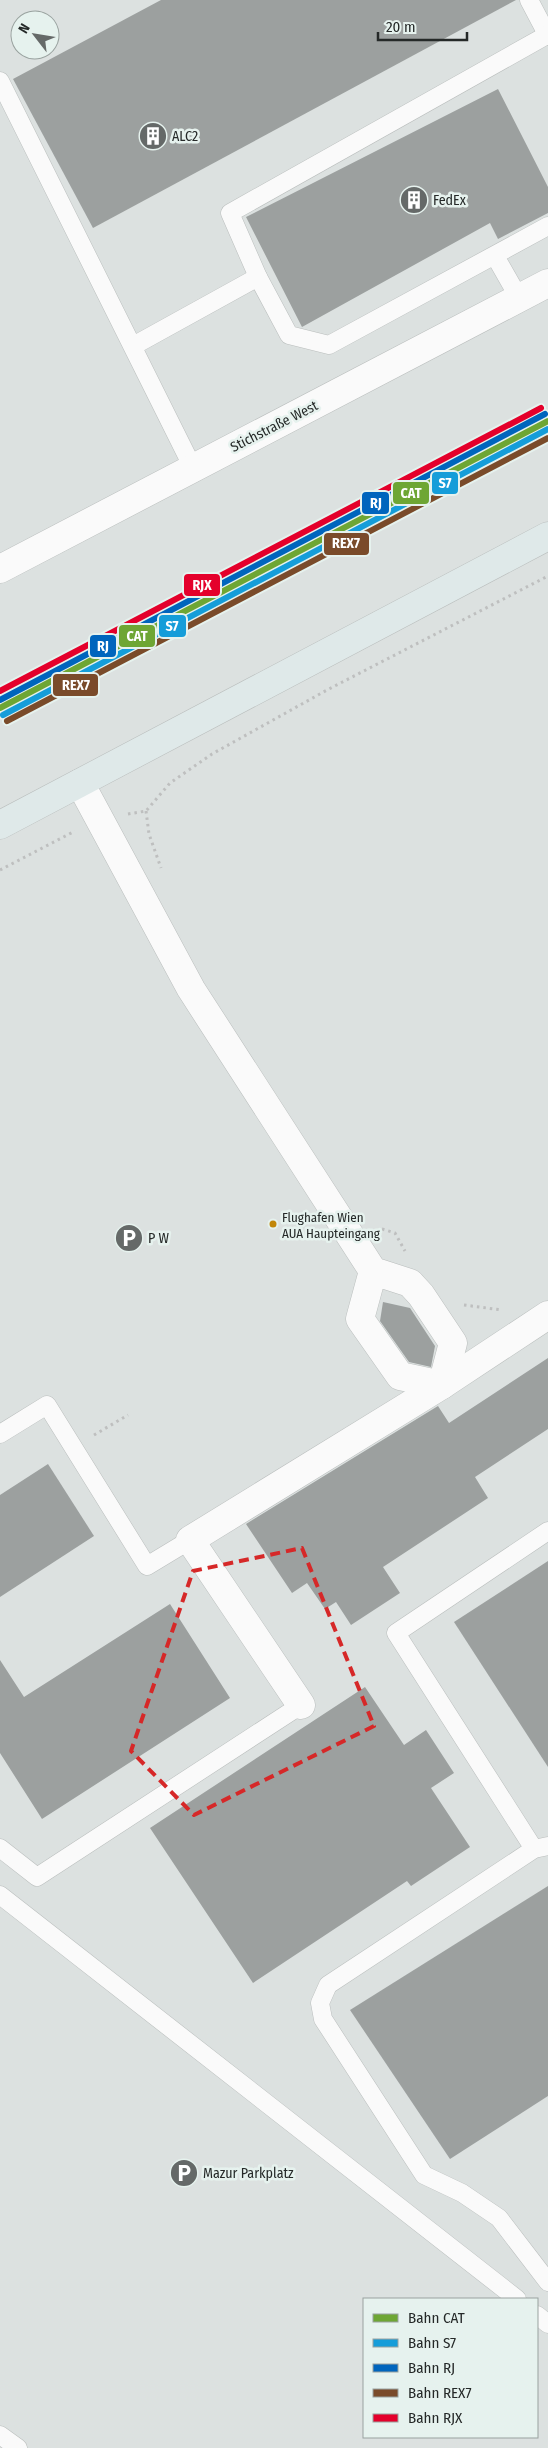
<svg xmlns="http://www.w3.org/2000/svg" width="548" height="2448" font-family="'Fira Sans Condensed',sans-serif">
	<rect width="100%" height="100%" fill="#dce1e0"/>
	<g fill="#9ca09f">
		<polygon points="161,0 516,0 93,228 13,79"/>
		<polygon points="498,89 548,187 548,213 498,239 490,223 302,327 246,217"/>
		<polygon points="383,1302 410,1308 435,1346 431,1367 409,1362 380,1321"/>
		<polygon points="548,1358 548,1429 475,1477 488,1498 383,1567 400,1593 351,1625 336,1602 325,1609 307,1583 292,1593 246,1524 438,1406 449,1423"/>
		<polygon points="48,1464 94,1536 0,1597 0,1495"/>
		<polygon points="548,1561 548,1767 454,1622"/>
		<polygon points="170,1604 230,1698 42,1819 0,1753 0,1660 24,1697"/>
		<polygon points="365,1687 404,1745 426,1730 454,1773 431,1788 470,1847 411,1886 407,1881 253,1983 150,1828"/>
		<polygon points="548,1886 548,2096 450,2159 350,2010"/>
	</g>
	<g fill="none" stroke-linecap="round" stroke-linejoin="round">
		<defs>
			<g id="lane">
				<polyline points="529,0 548,36"/>
				<polyline points="0,81 193,468"/>
				<polyline points="495,256 519,298"/>
				<polyline points="258,277 230,213 547,35"/>
				<polyline points="133,346 258,277 289,335 329,345 548,226"/>
				<polyline points="0,1434 47,1405 147,1566 190,1540"/>
				<polyline points="548,1846 534,1849 328,1985 320,2003 323,2019 424,2175 462,2193 499,2218 548,2282"/>
				<polyline points="0,1848 37,1877 301,1705"/>
				<polyline points="534,1849 396,1633 548,1531"/>
				<polyline points="0,1895 517,2299"/>
				<polyline points="537,2315 548,2324"/>
				<polyline points="0,2435 18,2448"/>
			</g>
			<g id="street">
				<polyline points="0,569 548,283"/>
				<polyline points="80,783 191,989 373,1271 410,1283 421,1295 453,1343 442,1385 400,1376 360,1319 373,1271"/>
				<polyline points="301,1705 190,1540 442,1385 548,1315"/>
			</g>
			<polyline id="primary" points="0,825 548,536"/>
		</defs>
		<use href="#lane" stroke="#babebd" stroke-width="19"/>
		<use href="#street" stroke="#babebd" stroke-width="29"/>
		<use href="#primary" stroke="#babebd" stroke-width="29"/>
		<g stroke="#bebfbf" stroke-width="3" stroke-dasharray="2.5 4" stroke-linecap="butt">
			<polyline points="146,811 149,834 161,868"/>
			<polyline points="128,814 146,811 170,783 212,754 327,690 548,576"/>
			<polyline points="0,870 75,831"/>
			<polyline points="382,1229 395,1233 405,1251"/>
			<polyline points="464,1305 502,1310"/>
			<polyline points="94,1435 128,1415"/>
		</g>
		<use href="#lane" stroke="#fafafa" stroke-width="18"/>
		<use href="#street" stroke="#fafafa" stroke-width="28"/>
		<use href="#primary" stroke="#dfe9e9" stroke-width="28"/>
		<defs>
			<polyline id="rail-1" points="0,708 548,421"/>
			<polyline id="rail-2" points="3,715 548,429"/>
			<polyline id="rail-3" points="0,700 545,414"/>
			<polyline id="rail-4" points="7,721 548,438"/>
			<polyline id="rail-5" points="0,691 541,408"/>
		</defs>
		<use href="#rail-1" stroke="#e6f2ee" stroke-width="10"/>
		<use href="#rail-2" stroke="#e6f2ee" stroke-width="10"/>
		<use href="#rail-3" stroke="#e6f2ee" stroke-width="10"/>
		<use href="#rail-4" stroke="#e6f2ee" stroke-width="10"/>
		<use href="#rail-5" stroke="#e6f2ee" stroke-width="10"/>
		<use href="#rail-1" stroke="#6ea634" stroke-width="6"/>
		<use href="#rail-2" stroke="#159dd9" stroke-width="6"/>
		<use href="#rail-3" stroke="#0065bd" stroke-width="6"/>
		<use href="#rail-4" stroke="#7a4b2a" stroke-width="6"/>
		<use href="#rail-5" stroke="#e4002b" stroke-width="6"/>
	</g>
	<path fill="none" stroke="#d62828" stroke-width="4" stroke-dasharray="10 6" stroke-linejoin="round" d="M302,1548L374,1726L194,1815L131,1751L193,1571Z"/>
	<defs>
		<symbol id="building-disc" viewBox="-11 -11 22 22"><circle r="9.5" fill="#656968" stroke="#e6f2ee"/><path d="M-4-6H4V6H1V3H-1V6H-4ZM-2.5-4.3h1.7v1.8h-1.7ZM.8-4.3h1.7v1.8H.8ZM-2.5-1h1.7V.8h-1.7ZM.8-1h1.7V.8H.8Z" fill="#fff"/></symbol>
		<symbol id="parking-disc" viewBox="-11 -11 22 22"><circle r="9.5" fill="#656968" stroke="#e6f2ee"/><path d="M-3.5-5.5H1a3.5 3.5 0 0 1 0 7H-1V5.5H-3.5ZM-1-3.4V-.6H.8a1.4 1.4 0 0 0 0-2.8Z" fill="#fff"/></symbol>
	</defs>
	<g fill-rule="evenodd">
		<use href="#building-disc" x="137" y="120" width="32" height="32"/>
		<use href="#building-disc" x="398" y="184" width="32" height="32"/>
		<use href="#parking-disc" x="113" y="1222" width="32" height="32"/>
		<use href="#parking-disc" x="168" y="2157" width="32" height="32"/>
	</g>
	<circle fill="#c2870a" stroke="#e6f2ee" stroke-width="2" cx="273" cy="1224" r="4.5"/>
	<g text-anchor="middle" stroke-width="5" stroke-linejoin="round" paint-order="stroke">
		<g font-size="13" fill="#252928" stroke="#e6f2ee" text-anchor="start">
			<text x="282" y="1222">Flughafen Wien<tspan x="282" dy="16">AUA Haupteingang</tspan></text>
		</g>
		<g font-size="14" fill="#252928" stroke="#e6f2ee" text-anchor="start">
			<text x="172" y="141">ALC2</text>
			<text x="433" y="205">FedEx</text>
			<text x="148" y="1243">P W</text>
			<text x="203" y="2178">Mazur Parkplatz</text>
		</g>
		<g font-size="14" fill="#252928" stroke="#e6f2ee">
			<text transform="translate(274 426) rotate(-27)" y="5">Stichstraße West</text>
		</g>
	</g>
	<g stroke="#e6f2ee" stroke-width="2">
		<rect x="431" y="471" width="28" height="24" rx="5" fill="#159dd9"/>
		<rect x="392" y="481" width="38" height="24" rx="5" fill="#6ea634"/>
		<rect x="361" y="491" width="29" height="24" rx="5" fill="#0065bd"/>
		<rect x="323" y="532" width="47" height="24" rx="5" fill="#7a4b2a"/>
		<rect x="183" y="573" width="38" height="24" rx="5" fill="#e4002b"/>
		<rect x="158" y="614" width="29" height="24" rx="5" fill="#159dd9"/>
		<rect x="118" y="624" width="38" height="24" rx="5" fill="#6ea634"/>
		<rect x="89" y="634" width="28" height="24" rx="5" fill="#0065bd"/>
		<rect x="52" y="673" width="47" height="24" rx="5" fill="#7a4b2a"/>
	</g>
	<g font-size="14" text-anchor="middle" font-weight="bold" fill="#fff">
		<text x="445" y="488">S7</text>
		<text x="411" y="498">CAT</text>
		<text x="376" y="508">RJ</text>
		<text x="346" y="548">REX7</text>
		<text x="202" y="590">RJX</text>
		<text x="172" y="631">S7</text>
		<text x="137" y="641">CAT</text>
		<text x="103" y="651">RJ</text>
		<text x="76" y="690">REX7</text>
	</g>
	<rect x="363" y="2298" width="175" height="140" fill="#e6f2ee" stroke="#99a29f"/>
	<rect x="373" y="2314" width="25" height="8" fill="#6ea634" stroke="#99a29f"/>
	<text x="408" y="2323" font-size="15" fill="#252928">Bahn CAT</text>
	<rect x="373" y="2339" width="25" height="8" fill="#159dd9" stroke="#99a29f"/>
	<text x="408" y="2348" font-size="15" fill="#252928">Bahn S7</text>
	<rect x="373" y="2364" width="25" height="8" fill="#0065bd" stroke="#99a29f"/>
	<text x="408" y="2373" font-size="15" fill="#252928">Bahn RJ</text>
	<rect x="373" y="2389" width="25" height="8" fill="#7a4b2a" stroke="#99a29f"/>
	<text x="408" y="2398" font-size="15" fill="#252928">Bahn REX7</text>
	<rect x="373" y="2414" width="25" height="8" fill="#e4002b" stroke="#99a29f"/>
	<text x="408" y="2423" font-size="15" fill="#252928">Bahn RJX</text>
	<g transform="translate(35 35) rotate(301)"><circle r="24" fill="#e6f2ee" stroke="#99a29f"/>
	<path d="M0-4L9 19L0 12L-9 19Z" fill="#656968"/>
	<text y="-8" font-size="14" font-weight="bold" text-anchor="middle" fill="#252928">N</text>
	</g>
	<path d="M378 32v8h89v-8" fill="none" stroke="#252928" stroke-width="2.5"/>
	<text x="386" y="32" font-size="15" fill="#252928" stroke="#e6f2ee" stroke-width="4" paint-order="stroke">20 m</text>
</svg>
